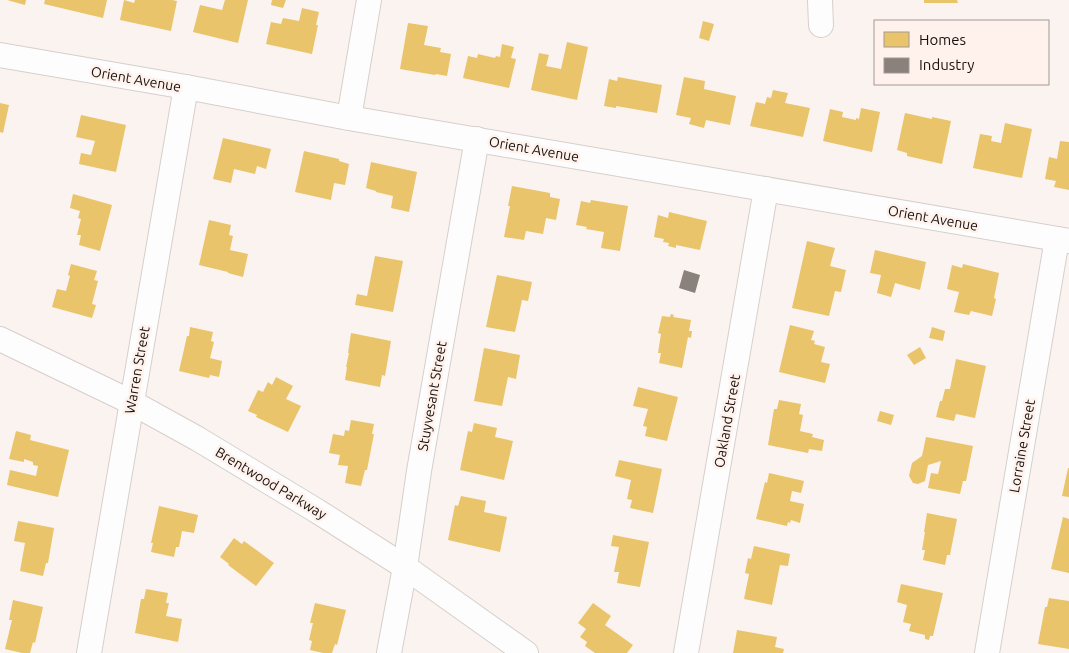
<svg xmlns="http://www.w3.org/2000/svg" width="1069" height="653" font-family="Ubuntu,sans-serif">
	<rect width="100%" height="100%" fill="#fbf3f0"/>
	<g fill="#e9c46a">
		<polygon points="7,0 26,0 25,5"/>
		<polygon points="45,0 107,0 103,18 44,4"/>
		<polygon points="124,0 134,3 135,0 172,0 177,1 171,31 120,20"/>
		<polygon points="225,0 248,0 238,43 193,32 200,5 222,10"/>
		<polygon points="272,0 286,0 283,8 271,5"/>
		<polygon points="924,0 957,0 958,3 924,3"/>
		<polygon points="302,8 319,12 316,25 318,25 312,54 266,44 271,22 281,24 283,18 299,21"/>
		<polygon points="703,21 714,24 709,41 699,38"/>
		<polygon points="408,23 428,26 424,45 441,48 440,52 451,54 447,76 436,74 435,75 400,69"/>
		<polygon points="567,42 588,47 577,100 531,90 539,53 549,55 546,66 561,69"/>
		<polygon points="502,44 514,47 511,58 516,59 509,88 463,78 468,56 477,58 478,54 495,58 496,56 500,57"/>
		<polygon points="618,77 662,85 657,113 616,106 616,108 604,106 609,79 617,81"/>
		<polygon points="684,77 705,81 704,89 736,96 730,125 706,120 704,128 689,124 691,118 676,115"/>
		<polygon points="773,90 788,93 785,103 810,108 803,137 750,126 756,102 765,104 767,97 771,98"/>
		<polygon points="0,103 9,105 3,133 0,132"/>
		<polygon points="861,108 880,112 872,152 823,141 830,109 843,112 842,117 856,120 856,118 859,119"/>
		<polygon points="905,113 932,119 932,117 951,121 942,164 907,156 907,153 897,150"/>
		<polygon points="81,115 126,125 116,172 79,164 81,153 91,155 95,141 76,137"/>
		<polygon points="1005,123 1032,129 1022,178 973,168 980,134 992,136 991,141 1001,143"/>
		<polygon points="223,138 271,149 266,169 257,166 255,174 234,169 231,183 213,179"/>
		<polygon points="1060,141 1069,142 1069,190 1054,187 1056,181 1045,179 1049,157 1057,159"/>
		<polygon points="304,151 339,159 339,161 349,164 345,185 334,183 331,200 295,192"/>
		<polygon points="371,162 417,172 409,212 391,208 393,196 376,192 376,191 366,188"/>
		<polygon points="512,186 550,193 550,197 560,199 556,220 546,218 543,234 526,231 524,240 504,237 510,206 508,206"/>
		<polygon points="73,194 112,205 100,251 79,245 81,235 77,235 81,219 78,218 80,211 70,208"/>
		<polygon points="591,200 628,206 620,251 601,248 604,232 586,229 587,227 576,225 581,201 590,203"/>
		<polygon points="669,212 707,221 700,250 676,245 676,248 668,246 669,243 663,242 664,239 654,237 658,215 668,218"/>
		<polygon points="209,220 231,225 229,235 233,236 230,250 248,254 243,277 228,273 228,272 199,265"/>
		<polygon points="807,241 835,248 830,266 846,270 841,292 835,291 829,316 792,308"/>
		<polygon points="875,250 926,262 920,290 895,283 891,297 877,293 881,275 870,273"/>
		<polygon points="375,256 403,261 393,312 355,305 357,294 367,296"/>
		<polygon points="71,264 97,271 94,280 98,281 92,304 96,305 92,318 52,307 57,289 66,291 70,276 68,275"/>
		<polygon points="963,264 999,273 994,298 996,299 992,316 971,311 969,315 954,312 959,292 947,289 952,265 962,268"/>
		<polygon points="497,275 532,282 528,301 522,300 515,332 486,327"/>
		<polygon points="671,314 674,315 673,317 691,320 689,331 692,331 691,338 688,337 682,368 659,363 661,353 658,353 661,334 658,333 662,316 670,317"/>
		<polygon points="790,325 814,331 811,340 815,341 814,344 825,347 821,362 830,364 825,383 779,372"/>
		<polygon points="190,327 213,332 211,341 214,342 210,358 222,361 219,377 210,375 209,378 179,371 187,336 189,336"/>
		<polygon points="932,327 945,331 943,341 929,338"/>
		<polygon points="351,333 391,341 385,376 382,375 380,387 345,380 347,367 346,367 349,353 348,353"/>
		<polygon points="920,347 926,358 914,365 907,355"/>
		<polygon points="484,348 520,355 516,379 508,377 502,406 474,401"/>
		<polygon points="956,359 986,366 975,418 956,414 954,421 936,417 940,401 942,401 945,389 950,389"/>
		<polygon points="276,377 293,386 286,399 301,406 288,432 256,417 257,415 248,411 258,390 263,392 268,382 272,385"/>
		<polygon points="638,387 678,397 667,441 645,436 647,427 643,426 648,409 633,406"/>
		<polygon points="779,400 801,404 799,414 803,415 800,431 813,434 812,437 824,440 822,451 809,449 808,453 768,445 774,409 777,409"/>
		<polygon points="880,411 894,415 891,425 877,421"/>
		<polygon points="351,420 374,424 372,434 374,434 367,470 365,470 361,486 345,483 348,466 338,465 340,455 329,453 333,434 344,436 345,430 349,431"/>
		<polygon points="474,423 497,428 495,437 513,441 504,480 460,470 468,431 472,432"/>
		<polygon points="16,431 31,435 30,440 69,450 58,497 7,485 10,470 36,476 38,466 33,465 33,462 24,459 24,462 9,459"/>
		<polygon points="926,437 973,446 966,481 963,481 960,494 928,488 931,473 938,474 941,461 928,465 925,481 918,484 913,483 909,476 912,463 922,456"/>
		<polygon points="619,460 662,469 653,513 630,508 632,500 627,499 631,480 615,476"/>
		<polygon points="1068,468 1069,468 1069,497 1062,496"/>
		<polygon points="769,473 804,481 801,493 792,491 790,501 804,504 800,523 791,520 790,523 788,522 787,526 756,519 765,482 767,483"/>
		<polygon points="461,496 486,501 484,512 507,517 500,552 448,540 455,505 458,506"/>
		<polygon points="159,506 198,515 194,533 182,531 179,547 176,547 174,557 151,552 153,543 151,543"/>
		<polygon points="927,513 957,519 950,555 947,555 945,565 923,560 925,550 922,550 925,532 924,532"/>
		<polygon points="1063,517 1069,519 1069,573 1051,569"/>
		<polygon points="18,521 54,528 48,563 46,563 43,576 20,571 25,543 14,541"/>
		<polygon points="613,535 649,542 640,587 617,583 619,572 614,572 619,547 611,546"/>
		<polygon points="234,538 242,544 244,541 274,563 256,586 228,565 229,564 220,557"/>
		<polygon points="754,546 790,554 788,566 780,565 772,605 744,599 749,574 745,573 748,558 751,559"/>
		<polygon points="901,584 943,593 933,636 930,636 929,640 925,639 925,635 909,631 911,624 903,622 907,605 897,602"/>
		<polygon points="146,589 168,593 166,603 169,603 166,616 182,619 178,642 135,633 141,599 144,599"/>
		<polygon points="1049,598 1069,601 1069,649 1038,644 1045,607 1047,607"/>
		<polygon points="13,600 43,607 35,643 33,642 30,653 22,653 5,649 12,620 9,620"/>
		<polygon points="315,603 346,610 337,645 335,644 332,653 323,653 310,650 312,641 309,640 313,623 310,623"/>
		<polygon points="593,603 611,616 605,625 633,645 627,653 595,653 585,646 587,642 580,637 586,629 578,623"/>
		<polygon points="737,630 777,637 775,647 784,649 783,653 733,653"/>
	</g>
	<polygon fill="#8a817c" points="684,270 700,275 695,293 679,288"/>
	<g fill="none" stroke-linecap="round" stroke-linejoin="round">
		<defs>
			<g id="minor">
				<polyline points="820,0 821,25"/>
				<polyline points="0,55 186,87 349,118 1069,241"/>
				<polyline points="349,118 369,0"/>
				<polyline points="0,339 131,402 198,439 317,511 405,567 526,653"/>
				<polyline points="89,653 186,87"/>
				<polyline points="389,653 405,567 419,471 477,139"/>
				<polyline points="686,653 766,189"/>
				<polyline points="987,653 1057,239"/>
			</g>
		</defs>
		<use href="#minor" stroke="#d6cfcc" stroke-width="26"/>
		<use href="#minor" stroke="#fefdfd" stroke-width="24"/>
	</g>
	<g text-anchor="middle" stroke-width="5" stroke-linejoin="round" paint-order="stroke">
		<g font-size="14" fill="#18110e" stroke="#fff2ec">
			<text transform="translate(136 79) rotate(10)" y="5">Orient Avenue</text>
			<text transform="translate(534 149) rotate(10)" y="5">Orient Avenue</text>
			<text transform="translate(933 218) rotate(10)" y="5">Orient Avenue</text>
			<text transform="translate(137 370) rotate(-80)" y="5">Warren Street</text>
			<text transform="translate(432 396) rotate(-80)" y="5">Stuyvesant Street</text>
			<text transform="translate(727 421) rotate(-80)" y="5">Oakland Street</text>
			<text transform="translate(1022 446) rotate(-80)" y="5">Lorraine Street</text>
			<text transform="translate(271 483) rotate(31)" y="5">Brentwood Parkway</text>
		</g>
	</g>
	<rect x="874" y="20" width="175" height="65" fill="#fff2ec" stroke="#a39893"/>
	<rect x="884" y="32" width="25" height="15" fill="#e9c46a" stroke="#a39893"/>
	<text x="919" y="45" font-size="15" fill="#18110e">Homes</text>
	<rect x="884" y="58" width="25" height="15" fill="#8a817c" stroke="#a39893"/>
	<text x="919" y="70" font-size="15" fill="#18110e">Industry</text>
</svg>
